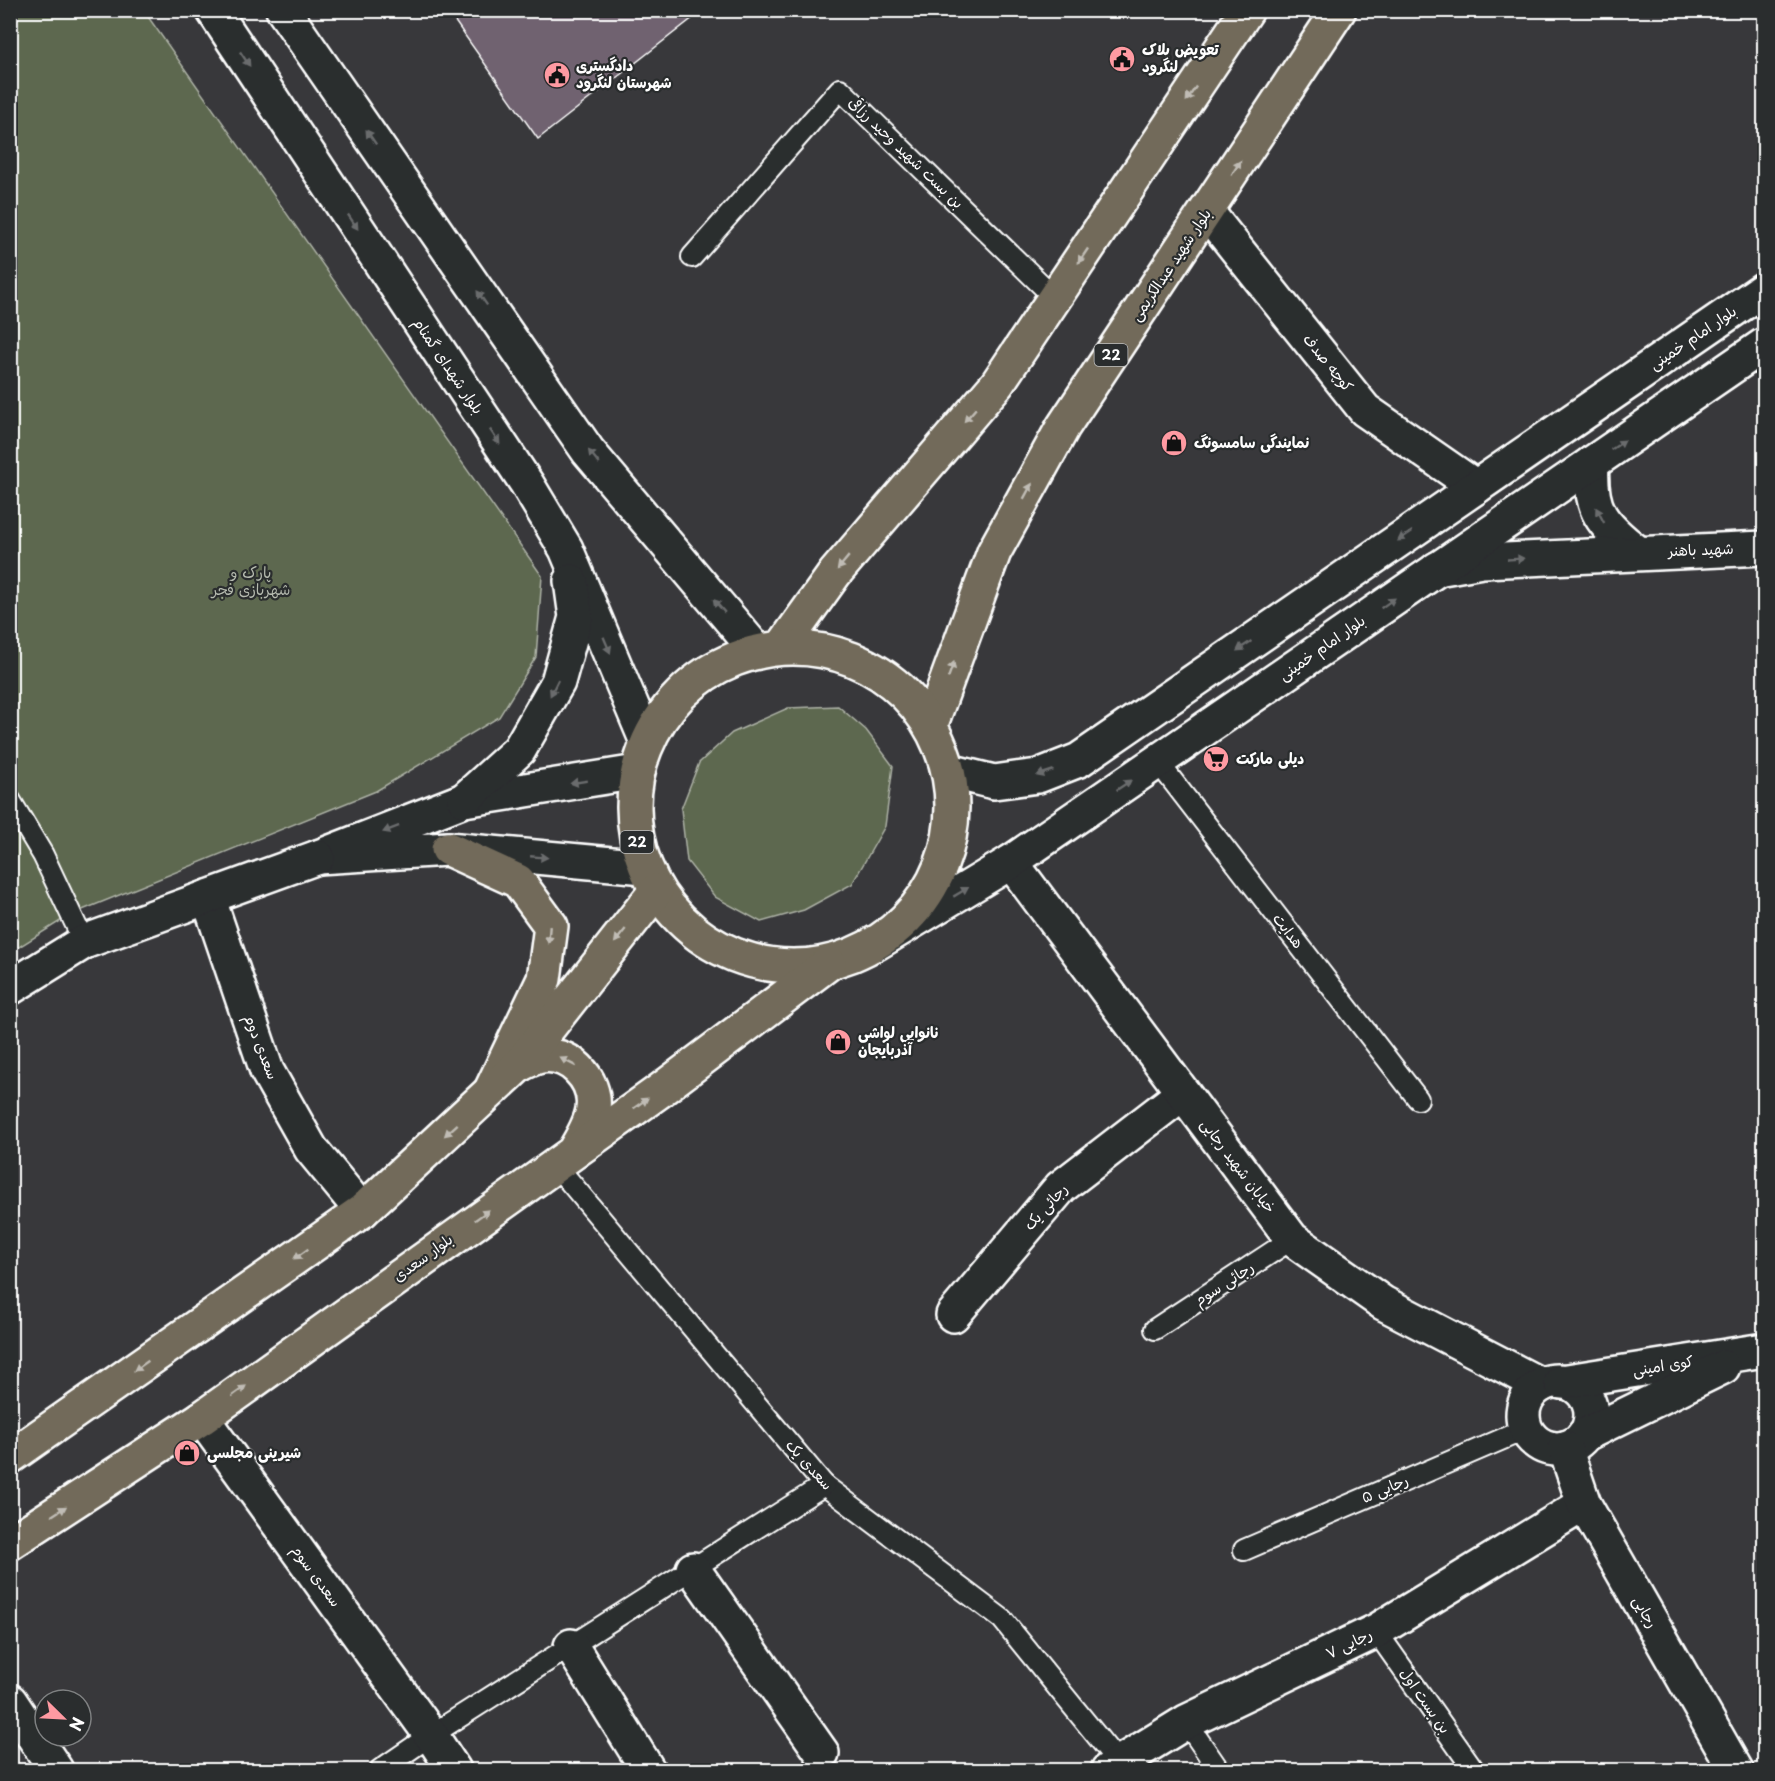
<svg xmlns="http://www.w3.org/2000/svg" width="1775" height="1781" font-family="'Playpen Sans','Playpen Sans Arabic',sans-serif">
	<rect width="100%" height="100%" fill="#38383b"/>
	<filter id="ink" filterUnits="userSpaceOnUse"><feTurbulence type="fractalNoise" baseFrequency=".0167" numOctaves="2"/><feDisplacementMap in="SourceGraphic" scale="12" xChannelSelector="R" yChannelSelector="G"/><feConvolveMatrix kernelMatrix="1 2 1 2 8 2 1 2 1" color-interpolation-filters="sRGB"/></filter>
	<g filter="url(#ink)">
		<g fill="#5d674f" stroke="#aeb3a7" stroke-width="1.5">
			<polygon points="11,11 144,11 542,576 536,657 499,717 376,791 70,915 11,952"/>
			<polygon points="838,706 866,730 893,766 885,826 852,884 804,910 761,922 715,897 687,861 681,809 699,763 732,733 788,708"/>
		</g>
		<polygon fill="#6f6270" stroke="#fff" stroke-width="1.5" points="447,10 703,10 538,139"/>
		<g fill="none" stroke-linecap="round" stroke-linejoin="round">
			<defs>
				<g id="lane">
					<polyline points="692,257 840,89 1055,298"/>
					<polyline points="1158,762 1418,1099"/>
					<polyline points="10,800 43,855 84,942"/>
					<polyline points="554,1163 824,1485 1002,1619 1118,1762"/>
					<polyline points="1155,1329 1292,1239"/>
					<polyline points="1244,1550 1526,1429"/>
					<polyline points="1376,1631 1474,1770"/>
					<polyline points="1186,1722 1219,1770"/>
					<polyline points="380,1770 431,1735 824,1485"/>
				</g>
				<g id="street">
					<polyline points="1207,212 1365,410 1476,487"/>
					<path d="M1592,463C1589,510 1601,524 1637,552"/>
					<polyline points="1437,569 1482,561 1764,548"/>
					<polyline points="208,897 267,1071 311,1149 362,1211"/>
					<polyline points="953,1315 1061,1187 1183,1093"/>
					<polyline points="202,1418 431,1735 454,1770"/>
					<polyline points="693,1569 822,1753"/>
					<polyline points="571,1646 648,1770"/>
					<polyline points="10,1701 56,1770"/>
					<polyline points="1108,1770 1186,1722 1376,1631 1584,1504"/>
				</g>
				<g id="secondary">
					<polyline points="213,10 527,484 566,549 647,742"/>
					<polyline points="283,10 588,451 757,651"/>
					<polyline points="949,771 994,782 1038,776 1079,760 1764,289"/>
					<polyline points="637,772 464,800 318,857 448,849 645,867"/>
					<polyline points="464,800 519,750 558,682 576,617 571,581"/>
					<polyline points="1011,862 1292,1239 1383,1303 1541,1385"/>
					<polyline points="875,944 1011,862 1764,345"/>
					<polyline points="10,988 84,942 318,857"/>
					<circle cx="1557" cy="1415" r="34"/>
					<polyline points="1561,1382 1764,1350"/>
					<polyline points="1584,1435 1723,1367"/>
					<polyline points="1565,1448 1584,1504 1736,1770"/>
				</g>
				<g id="primary">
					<polyline points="782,647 835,573 997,384 1247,10"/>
					<polyline points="931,724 994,552 1063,427 1339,10"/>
					<polyline points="448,849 518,881 551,926 544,979 492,1088"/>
				</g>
				<g id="highway">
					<circle cx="793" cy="807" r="159"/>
					<path d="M519,1065C525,1062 531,1059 537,1057C568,1049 597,1079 593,1109C591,1123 583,1136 576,1148"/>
					<polyline points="10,1457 362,1211 519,1065 656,891"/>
					<polyline points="10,1543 202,1418 658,1092 829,963"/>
				</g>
			</defs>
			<use href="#lane" stroke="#fff" stroke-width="24"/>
			<use href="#street" stroke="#fff" stroke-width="38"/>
			<use href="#secondary" stroke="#fff" stroke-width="38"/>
			<use href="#primary" stroke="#fff" stroke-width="38"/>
			<use href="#highway" stroke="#fff" stroke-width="38"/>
			<use href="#lane" stroke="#2a2d2e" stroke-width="20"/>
			<use href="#street" stroke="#2a2d2e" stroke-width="33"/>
			<use href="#secondary" stroke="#2a2d2e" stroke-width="33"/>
			<use href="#primary" stroke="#726b5a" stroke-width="33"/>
			<use href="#highway" stroke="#726b5a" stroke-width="33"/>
		</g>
		<defs><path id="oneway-solid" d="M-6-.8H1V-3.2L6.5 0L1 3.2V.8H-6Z" transform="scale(1.5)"/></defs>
		<g fill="#6a6c6d">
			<use href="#oneway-solid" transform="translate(245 59) rotate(56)"/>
			<use href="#oneway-solid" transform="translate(371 137) rotate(-125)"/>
			<use href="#oneway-solid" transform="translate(353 222) rotate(56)"/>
			<use href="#oneway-solid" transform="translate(482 298) rotate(-125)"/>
			<use href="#oneway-solid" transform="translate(495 437) rotate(56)"/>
			<use href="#oneway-solid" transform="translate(1618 445) rotate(-34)"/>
			<use href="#oneway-solid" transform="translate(594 457) rotate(-129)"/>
			<use href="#oneway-solid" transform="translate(1600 515) rotate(-118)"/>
			<use href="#oneway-solid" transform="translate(1405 536) rotate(146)"/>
			<use href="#oneway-solid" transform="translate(1516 559) rotate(-3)"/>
			<use href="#oneway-solid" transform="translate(1388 603) rotate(-35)"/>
			<use href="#oneway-solid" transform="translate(719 606) rotate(-131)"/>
			<use href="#oneway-solid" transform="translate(607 645) rotate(67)"/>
			<use href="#oneway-solid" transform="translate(1244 646) rotate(146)"/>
			<use href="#oneway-solid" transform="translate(554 688) rotate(116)"/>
			<use href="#oneway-solid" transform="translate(1045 773) rotate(161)"/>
			<use href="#oneway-solid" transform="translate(579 782) rotate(171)"/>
			<use href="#oneway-solid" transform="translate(1124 785) rotate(-34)"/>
			<use href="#oneway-solid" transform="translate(391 829) rotate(159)"/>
			<use href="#oneway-solid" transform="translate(539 857) rotate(5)"/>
			<use href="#oneway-solid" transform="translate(961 892) rotate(-31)"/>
		</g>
		<g fill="#c0bcb5">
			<use href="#oneway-solid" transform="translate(1191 94) rotate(124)"/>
			<use href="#oneway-solid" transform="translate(1236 168) rotate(-57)"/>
			<use href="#oneway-solid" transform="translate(1083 256) rotate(124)"/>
			<use href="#oneway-solid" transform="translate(970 415) rotate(131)"/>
			<use href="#oneway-solid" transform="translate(1028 491) rotate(-61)"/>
			<use href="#oneway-solid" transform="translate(843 563) rotate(130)"/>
			<use href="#oneway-solid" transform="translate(951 670) rotate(-70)"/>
			<use href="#oneway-solid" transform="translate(549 935) rotate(95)"/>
			<use href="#oneway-solid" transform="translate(620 936) rotate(129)"/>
			<use href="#oneway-solid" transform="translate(568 1062) rotate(-153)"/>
			<use href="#oneway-solid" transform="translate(641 1103) rotate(-35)"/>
			<use href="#oneway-solid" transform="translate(451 1130) rotate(138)"/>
			<use href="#oneway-solid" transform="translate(482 1215) rotate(-36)"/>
			<use href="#oneway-solid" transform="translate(301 1254) rotate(145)"/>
			<use href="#oneway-solid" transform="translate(141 1366) rotate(145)"/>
			<use href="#oneway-solid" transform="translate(239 1391) rotate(-36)"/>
			<use href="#oneway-solid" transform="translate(59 1511) rotate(-33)"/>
		</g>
	</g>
	<defs>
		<symbol id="civic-disc" viewBox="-11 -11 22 22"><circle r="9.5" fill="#ff9aa2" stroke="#2a2d2e"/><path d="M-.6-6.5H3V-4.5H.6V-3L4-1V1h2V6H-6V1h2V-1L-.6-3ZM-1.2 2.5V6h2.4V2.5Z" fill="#111"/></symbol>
		<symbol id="shop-disc" viewBox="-11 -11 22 22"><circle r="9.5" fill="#ff9aa2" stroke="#2a2d2e"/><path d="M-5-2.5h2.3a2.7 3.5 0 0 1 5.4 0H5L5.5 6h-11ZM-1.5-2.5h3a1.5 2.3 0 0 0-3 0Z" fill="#111"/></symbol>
		<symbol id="supermarket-disc" viewBox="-11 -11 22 22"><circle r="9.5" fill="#ff9aa2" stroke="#2a2d2e"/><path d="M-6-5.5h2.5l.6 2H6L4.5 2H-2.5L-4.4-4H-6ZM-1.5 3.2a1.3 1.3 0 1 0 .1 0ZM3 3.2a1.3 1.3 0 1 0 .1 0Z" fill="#111"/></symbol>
	</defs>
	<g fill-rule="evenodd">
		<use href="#civic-disc" x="1107" y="44" width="30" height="30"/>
		<use href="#civic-disc" x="542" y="60" width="30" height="30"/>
		<use href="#shop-disc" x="1159" y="428" width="30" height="30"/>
		<use href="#supermarket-disc" x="1201" y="744" width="30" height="30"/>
		<use href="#shop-disc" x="823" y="1027" width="30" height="30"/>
		<use href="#shop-disc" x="172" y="1438" width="30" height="30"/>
	</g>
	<g text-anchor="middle" stroke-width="4.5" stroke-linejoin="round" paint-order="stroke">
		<g fill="#2a2d2e" stroke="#bfc0c0" stroke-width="1.5">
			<rect x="1094.5" y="344" width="33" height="22" rx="4.5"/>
			<rect x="620.5" y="831" width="33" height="22" rx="4.5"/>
		</g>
		<g font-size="14" font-weight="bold" fill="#fff">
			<text x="1111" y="360">22</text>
			<text x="637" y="847">22</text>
		</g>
		<g font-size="15" font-weight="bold" fill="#fff" stroke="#2a2d2e" text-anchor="start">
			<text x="1142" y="55">تعویض پلاک<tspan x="1142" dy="17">لنگرود</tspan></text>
			<text x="576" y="71">دادگستری<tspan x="576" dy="17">شهرستان لنگرود</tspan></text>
			<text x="1194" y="448">نمایندگی سامسونگ</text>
			<text x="1236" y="764">دیلی مارکت</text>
			<text x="858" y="1038">نانوایی لواشی<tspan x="858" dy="17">آذربایجان</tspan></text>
			<text x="207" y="1458">شیرینی مجلسی</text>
		</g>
		<g font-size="15" fill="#fff" stroke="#2a2d2e">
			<text transform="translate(906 153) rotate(44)" y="5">بن بست شهید وحید رزاقی</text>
			<text transform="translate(1171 265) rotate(-56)" y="5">بلوار شهید عبدالکریمی</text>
			<text transform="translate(1693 338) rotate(-34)" y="5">بلوار امام خمینی</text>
			<text transform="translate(1328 363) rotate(51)" y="5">کوچه صدف</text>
			<text transform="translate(448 366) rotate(56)" y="5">بلوار شهدای گمنام</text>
			<text transform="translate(1701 550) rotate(-2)" y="5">شهید باهنر</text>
			<text transform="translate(1322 648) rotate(-35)" y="5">بلوار امام خمینی</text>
			<text transform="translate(1288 931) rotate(52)" y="5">هدایت</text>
			<text transform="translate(261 1047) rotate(69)" y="5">سعدی دوم</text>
			<text transform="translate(1238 1166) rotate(53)" y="5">خیابان شهید رجایی</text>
			<text transform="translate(1046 1207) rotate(-48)" y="5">رجائی یک</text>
			<text transform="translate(423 1258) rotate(-36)" y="5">بلوار سعدی</text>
			<text transform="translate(1224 1284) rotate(-33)" y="5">رجائی سوم</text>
			<text transform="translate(1663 1366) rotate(-9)" y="5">کوی امینی</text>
			<text transform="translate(809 1465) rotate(48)" y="5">سعدی یک</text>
			<text transform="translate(1385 1489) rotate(-23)" y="5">رجایی ۵</text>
			<text transform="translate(316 1576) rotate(54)" y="5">سعدی سوم</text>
			<text transform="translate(1645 1612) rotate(60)" y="5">رجایی</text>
			<text transform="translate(1349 1644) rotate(-26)" y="5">رجایی ۷</text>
			<text transform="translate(1425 1701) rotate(55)" y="5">بن بست اول</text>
		</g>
		<g font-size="15" fill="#b6bbb0" stroke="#2a2d2e">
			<text x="251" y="578">پارک و<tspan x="251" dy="17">شهربازی فجر</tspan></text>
		</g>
	</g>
	<rect width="1775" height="1781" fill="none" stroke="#2a2d2e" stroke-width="36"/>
	<rect x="18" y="18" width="1739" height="1745" fill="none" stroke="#fff" stroke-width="2" filter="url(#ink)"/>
	<g transform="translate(63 1718) rotate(114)"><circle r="28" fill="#2a2d2e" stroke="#7f8182" stroke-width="1.5"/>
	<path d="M0-4.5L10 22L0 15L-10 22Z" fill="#ff9aa2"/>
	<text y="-9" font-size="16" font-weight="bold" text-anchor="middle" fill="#ffffff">N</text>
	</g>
</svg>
